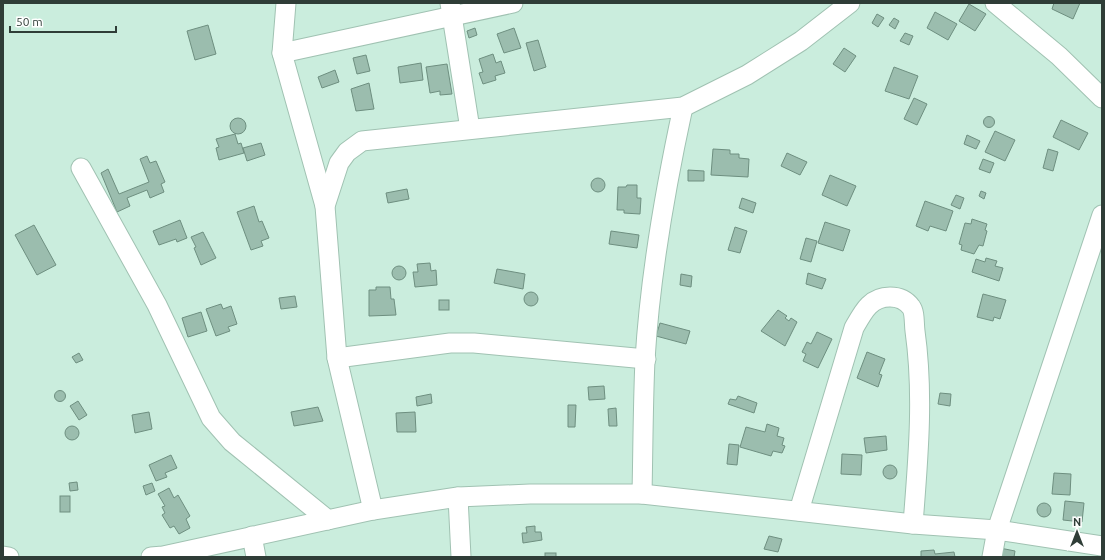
<svg xmlns="http://www.w3.org/2000/svg" width="1105" height="560" font-family="Ubuntu,sans-serif">
	<rect width="100%" height="100%" fill="#caeddd"/>
	<g fill="#9bbdae" stroke="#6e8f80">
		<polygon points="1054,3 1080,3 1073,19 1052,9"/>
		<polygon points="969,4 986,14 975,31 959,21"/>
		<polygon points="935,12 957,24 948,40 927,28"/>
		<polygon points="877,14 884,18 878,27 872,23"/>
		<polygon points="894,18 899,21 895,29 889,25"/>
		<polygon points="208,25 216,54 195,60 187,31"/>
		<polygon points="475,28 477,35 469,38 467,31"/>
		<polygon points="514,28 521,48 504,53 497,34"/>
		<polygon points="905,33 913,36 909,45 900,41"/>
		<polygon points="538,40 546,67 534,71 526,43"/>
		<polygon points="844,48 856,56 845,72 833,64"/>
		<polygon points="493,54 496,63 501,61 505,73 495,76 496,80 483,84 479,73 483,72 479,59"/>
		<polygon points="366,55 370,71 357,74 353,58"/>
		<polygon points="421,63 423,80 400,83 398,67"/>
		<polygon points="447,64 452,94 440,95 440,91 430,93 426,67"/>
		<polygon points="894,67 918,76 909,99 885,91"/>
		<polygon points="335,70 339,82 322,88 318,77"/>
		<polygon points="369,83 374,109 356,111 351,89"/>
		<polygon points="914,98 927,104 917,125 904,119"/>
		<circle cx="989" cy="122" r="5.5"/>
		<circle cx="238" cy="126" r="8"/>
		<polygon points="1061,120 1088,133 1079,150 1053,137"/>
		<polygon points="995,131 1015,140 1005,161 985,152"/>
		<polygon points="235,134 238,144 241,143 244,153 219,160 216,148 219,147 216,139"/>
		<polygon points="967,135 980,141 976,149 964,144"/>
		<polygon points="261,143 265,155 247,161 243,148"/>
		<polygon points="713,149 730,150 730,154 739,154 739,158 749,159 748,177 711,175"/>
		<polygon points="1048,149 1058,152 1053,171 1043,168"/>
		<polygon points="787,153 807,162 800,175 781,166"/>
		<polygon points="147,156 150,163 156,161 165,182 161,184 164,192 150,198 147,190 127,198 130,206 117,212 101,173 108,169 119,194 149,182 140,159"/>
		<polygon points="983,159 994,163 990,173 979,169"/>
		<polygon points="688,170 704,171 704,181 688,181"/>
		<polygon points="830,175 856,186 847,206 822,195"/>
		<circle cx="598" cy="185" r="7"/>
		<polygon points="627,185 637,185 637,198 641,198 640,214 624,213 624,210 617,210 618,187 626,187"/>
		<polygon points="407,189 409,199 388,203 386,193"/>
		<polygon points="981,191 986,193 984,199 979,196"/>
		<polygon points="956,195 964,198 960,209 951,205"/>
		<polygon points="742,198 756,203 753,213 739,208"/>
		<polygon points="925,201 953,211 946,231 930,226 928,231 916,226"/>
		<polygon points="254,206 259,222 262,221 269,238 261,241 263,246 251,250 237,212"/>
		<polygon points="972,219 987,224 985,230 987,231 983,246 979,245 974,254 961,250 962,245 959,244 965,223 971,224"/>
		<polygon points="180,220 187,238 177,242 176,239 159,245 153,231"/>
		<polygon points="825,222 850,230 843,251 818,243"/>
		<polygon points="34,225 56,265 37,275 15,235"/>
		<polygon points="735,227 747,231 740,253 728,250"/>
		<polygon points="611,231 639,235 637,248 609,244"/>
		<polygon points="203,232 216,258 201,265 194,248 196,247 191,237"/>
		<polygon points="806,238 817,241 811,262 800,259"/>
		<polygon points="986,258 997,261 995,266 1003,268 999,281 972,272 976,259 985,262"/>
		<polygon points="430,263 431,271 436,270 437,285 415,287 413,272 418,272 417,264"/>
		<circle cx="399" cy="273" r="7"/>
		<polygon points="497,269 525,274 523,289 494,283"/>
		<polygon points="808,273 826,279 822,289 806,284"/>
		<polygon points="681,274 692,276 691,287 680,285"/>
		<polygon points="376,287 390,287 391,299 394,299 396,315 369,316 369,290 376,290"/>
		<circle cx="531" cy="299" r="7"/>
		<polygon points="983,294 1006,300 1000,319 994,317 993,321 977,317"/>
		<polygon points="295,296 297,307 281,309 279,298"/>
		<rect x="439" y="300" width="10" height="10"/>
		<polygon points="221,304 223,309 231,306 237,324 228,327 230,331 216,336 206,309"/>
		<polygon points="778,310 787,316 785,318 789,321 791,318 797,322 785,346 761,331"/>
		<polygon points="201,312 207,331 188,337 182,318"/>
		<polygon points="660,323 690,331 686,344 656,336"/>
		<polygon points="817,332 832,339 818,368 803,361 806,354 802,352 807,342 811,344"/>
		<polygon points="867,352 885,359 879,374 882,375 878,387 857,378"/>
		<polygon points="79,353 83,360 76,363 72,357"/>
		<polygon points="604,386 605,399 589,400 588,387"/>
		<circle cx="60" cy="396" r="5.5"/>
		<polygon points="940,393 951,394 950,406 938,404"/>
		<polygon points="431,394 432,403 417,406 416,397"/>
		<polygon points="738,396 757,403 754,413 728,404 730,399 736,400"/>
		<polygon points="78,401 87,415 79,420 70,406"/>
		<polygon points="568,405 576,405 575,427 568,427"/>
		<polygon points="318,407 323,421 294,426 291,412"/>
		<polygon points="616,408 617,426 609,426 608,409"/>
		<polygon points="149,412 152,429 135,433 132,415"/>
		<polygon points="415,412 416,432 397,432 396,413"/>
		<polygon points="767,424 779,428 777,436 784,438 782,445 785,446 782,453 773,451 771,456 740,447 746,427 765,432"/>
		<circle cx="72" cy="433" r="7"/>
		<polygon points="886,436 887,450 866,453 864,438"/>
		<polygon points="729,444 739,445 737,465 727,464"/>
		<polygon points="842,454 862,455 861,475 841,474"/>
		<polygon points="171,455 177,468 165,473 167,477 156,481 149,465"/>
		<circle cx="890" cy="472" r="7"/>
		<polygon points="1054,473 1071,474 1070,495 1052,494"/>
		<polygon points="77,482 78,490 70,491 69,483"/>
		<polygon points="152,483 155,491 146,495 143,486"/>
		<polygon points="169,488 174,498 178,495 190,516 186,519 190,528 179,534 174,526 170,528 162,515 165,513 162,507 165,506 158,494"/>
		<rect x="60" y="496" width="10" height="16"/>
		<polygon points="1065,501 1084,503 1082,522 1063,520"/>
		<circle cx="1044" cy="510" r="7"/>
		<polygon points="535,526 535,532 541,532 542,540 523,543 522,533 527,533 526,527"/>
		<polygon points="769,536 782,539 778,552 764,549"/>
		<polygon points="1000,548 1015,551 1014,557 998,557"/>
		<polygon points="934,550 935,554 954,552 955,557 921,557 921,551"/>
		<rect x="545" y="553" width="11" height="4"/>
	</g>
	<g fill="none" stroke-linecap="round" stroke-linejoin="round">
		<defs>
			<g id="minor">
				<polyline points="450,3 470,129"/>
				<polyline points="995,3 1059,56 1102,98"/>
				<polyline points="282,53 286,3"/>
				<polyline points="81,168 157,305 211,418 232,442 328,520"/>
				<polyline points="325,206 282,53 513,3"/>
				<polyline points="337,358 450,343 474,343 646,359"/>
				<path d="M642,494C643,449 643,404 645,360C650,275 665,190 683,107"/>
				<polyline points="458,497 461,557"/>
				<polyline points="373,510 337,358 325,206 339,163 347,152 362,141 683,107 747,75 801,41 850,3"/>
				<path d="M799,511L854,328C863,312 870,297 890,297C899,297 906,300 911,307C915,312 914,324 915,331C924,395 918,460 913,524"/>
				<polyline points="252,536 256,557"/>
				<polyline points="3,556 9,557"/>
				<polyline points="151,557 163,556 373,510 458,497 530,494 642,494 913,524 997,530 1102,546"/>
				<polyline points="992,557 997,530 1102,215"/>
			</g>
		</defs>
		<use href="#minor" stroke="#a0c2b2" stroke-width="21"/>
		<use href="#minor" stroke="#fff" stroke-width="19"/>
	</g>
	<rect width="1105" height="560" fill="none" stroke="#2f3d37" stroke-width="8"/>
	<g transform="translate(1077 532)" stroke="#ffffff" stroke-width="3" paint-order="stroke">
	<path d="M0-3L7 15L0 10L-7 15Z" fill="#2f3d37"/>
	<text y="-6" font-size="11" font-weight="bold" text-anchor="middle" fill="#2f3d37">N</text>
	</g>
	<path d="M10 26v6h106v-6" fill="none" stroke="#2f3d37" stroke-width="2"/>
	<text x="16" y="26" font-size="12" fill="#2f3d37" stroke="#ffffff" stroke-width="3" paint-order="stroke">50 m</text>
</svg>
